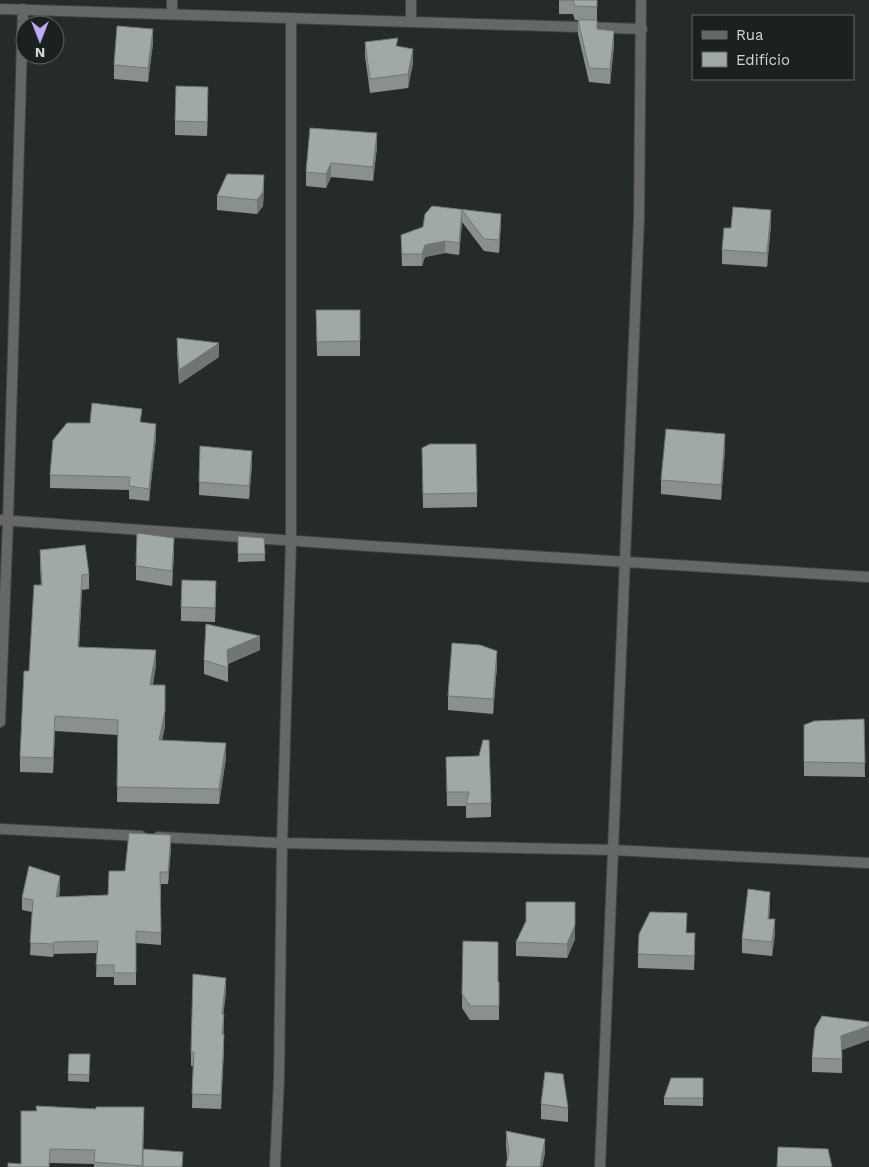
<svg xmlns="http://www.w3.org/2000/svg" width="869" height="1167" font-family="'Work Sans',sans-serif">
	<rect width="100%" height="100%" fill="#252b28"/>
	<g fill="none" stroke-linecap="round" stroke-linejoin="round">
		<defs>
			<g id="street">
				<polyline points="411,0 411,21"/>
				<polyline points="0,9 642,29"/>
				<polyline points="172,14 172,0"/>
				<polyline points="0,520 369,546 869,577"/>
				<polyline points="0,722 8,521 23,9"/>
				<polyline points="0,829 141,836"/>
				<polyline points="158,837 282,843 613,850 869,863"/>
				<polyline points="275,1167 279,1079 282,843 291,541 291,18"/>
				<polyline points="600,1167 639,218 641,0"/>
			</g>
		</defs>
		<use href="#street" stroke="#414644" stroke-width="12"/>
		<use href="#street" stroke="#666866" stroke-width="10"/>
	</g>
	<g fill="#8a9090">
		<polygon points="559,0 597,0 597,29 614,45 610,84 589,82 578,34 578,20 575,20 573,14 559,14"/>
		<polygon points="365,42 398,46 413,63 408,88 370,93 365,56"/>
		<polygon points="153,43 148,82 114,79 114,65"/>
		<polygon points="208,101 207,136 175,135 175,121"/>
		<polygon points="377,147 373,181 331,177 326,188 306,186 306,172"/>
		<polygon points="264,175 263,206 257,214 217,210 217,196"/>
		<polygon points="432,206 501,214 499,253 484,251 462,222 459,255 445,253 425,257 422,266 402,266 401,235 423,227"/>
		<polygon points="771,224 767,267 722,264 722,250 731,228"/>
		<polygon points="316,310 360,310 360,356 317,356"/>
		<polygon points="177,338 219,357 179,384 177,352"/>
		<polygon points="142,422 156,437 149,501 129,499 129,490 50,488 50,475 90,423"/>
		<polygon points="200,446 252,464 249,499 199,495"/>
		<polygon points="422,448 477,493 477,507 423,508"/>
		<polygon points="725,448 721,500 661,494 661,480"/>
		<polygon points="238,536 264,538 265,561 238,562"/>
		<polygon points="40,550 89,574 89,589 82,590 79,647 156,665 153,685 165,726 162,741 226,758 219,804 117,802 118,735 55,731 53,773 20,772 20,757 29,671 41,585 40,565"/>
		<polygon points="174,552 172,586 136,580 136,566"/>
		<polygon points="216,595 215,622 181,621 181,607"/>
		<polygon points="260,650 228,664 228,682 204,674 204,660"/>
		<polygon points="497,665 493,714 448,710 448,696"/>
		<polygon points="864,719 865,777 804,776 804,725"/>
		<polygon points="446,757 491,803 491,817 466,818 466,806 447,806"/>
		<polygon points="171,847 168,884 161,884 161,945 136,943 136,985 114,985 114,977 96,977 97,953 54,954 53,957 30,955 32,912 22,910 22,898 60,888 59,897 108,895 125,871"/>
		<polygon points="770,906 769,919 775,933 772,956 742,953 742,939"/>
		<polygon points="687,933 695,947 694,970 638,968 638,954"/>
		<polygon points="575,939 567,958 516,956 516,942"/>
		<polygon points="463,941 498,982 499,982 499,1020 470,1020 462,1008"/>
		<polygon points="226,992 223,1014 224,1048 221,1109 192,1108 193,1066 191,1066 191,1052"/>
		<polygon points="869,1022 869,1040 842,1050 842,1073 812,1072 812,1058"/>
		<polygon points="69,1054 90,1054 89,1082 68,1081"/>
		<polygon points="703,1078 703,1106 664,1105 664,1098"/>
		<polygon points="541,1104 568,1108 568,1122 541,1119"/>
		<polygon points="36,1106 96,1109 144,1107 143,1167 94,1167 94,1164 50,1163 36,1111"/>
		<polygon points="506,1131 545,1153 542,1167 506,1167 507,1158 506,1146"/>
	</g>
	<g fill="#707676">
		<polygon points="153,29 153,43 148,82 148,68"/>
		<polygon points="614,31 614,45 610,84 610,69"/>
		<polygon points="413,49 413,63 408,88 408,74"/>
		<polygon points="208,87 208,101 207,136 207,122"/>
		<polygon points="377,133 377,147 373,181 373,167"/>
		<polygon points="331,163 331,177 326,188 326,174"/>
		<polygon points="264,189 263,206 257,214 257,200"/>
		<polygon points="462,210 462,222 459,255 459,243"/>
		<polygon points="771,210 771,224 767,267 767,253"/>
		<polygon points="501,214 501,226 499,253 499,240"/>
		<polygon points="445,241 445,253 425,257 422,266 422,254 425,245"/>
		<polygon points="219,343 219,357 179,384 179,370"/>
		<polygon points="156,424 156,437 149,501 149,489"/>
		<polygon points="725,434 725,448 721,500 721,485"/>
		<polygon points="252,451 252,464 249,499 249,486"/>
		<polygon points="174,538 174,552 172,586 172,571"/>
		<polygon points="82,575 82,590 78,662 78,647"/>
		<polygon points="260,636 260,650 227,664 227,650"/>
		<polygon points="156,650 156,665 150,700 150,685"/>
		<polygon points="497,651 497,665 493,714 493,699"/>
		<polygon points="165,711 165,726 159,756 159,740"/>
		<polygon points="55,716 55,731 53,773 53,758"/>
		<polygon points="226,743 226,758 219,804 219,789"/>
		<polygon points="171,835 171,847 168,884 168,872"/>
		<polygon points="60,876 60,888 56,909 56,897"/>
		<polygon points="770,892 770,906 768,933 768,919"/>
		<polygon points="775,919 775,933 772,956 772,942"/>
		<polygon points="575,925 575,939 567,958 567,944"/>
		<polygon points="54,942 54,954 53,957 53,944"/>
		<polygon points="226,978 226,992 222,1028 222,1014"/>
		<polygon points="224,1014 224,1028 222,1048 222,1034"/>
		<polygon points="869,1026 869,1040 841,1050 841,1036"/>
		<polygon points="224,1034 224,1048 221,1109 221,1095"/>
		<polygon points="545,1139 545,1153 542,1167 540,1167"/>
	</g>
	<g fill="#a0a8a8" stroke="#707676">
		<polygon points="559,0 597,0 597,7 575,6 573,0"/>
		<polygon points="578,20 597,20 597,29 614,31 610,69 589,68"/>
		<polygon points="117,26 153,29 148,68 114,65"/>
		<polygon points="398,38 396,46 413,49 408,74 370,79 365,42"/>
		<polygon points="176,86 208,87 207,122 175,121"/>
		<polygon points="310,128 377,133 373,167 331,163 326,174 306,172"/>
		<polygon points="227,174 264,175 263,192 257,200 217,196"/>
		<polygon points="432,206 501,214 499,240 484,239 462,210 459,243 445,241 425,245 422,254 402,254 401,235 423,227 425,214"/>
		<polygon points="733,207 771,210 767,253 722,250 724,228 731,228"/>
		<polygon points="316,310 360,310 360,341 317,342"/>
		<polygon points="177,338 219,343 179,370"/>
		<polygon points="92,403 142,409 140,422 156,424 149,489 129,486 130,477 50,475 53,440 67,423 90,423"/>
		<polygon points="666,429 725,434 721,485 661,480"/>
		<polygon points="430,444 476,444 477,493 423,494 422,448"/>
		<polygon points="200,446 252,451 249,486 199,482"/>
		<polygon points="137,533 174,538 172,571 136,566"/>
		<polygon points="238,536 264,538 265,554 238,554"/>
		<polygon points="85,545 89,574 82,575 78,647 156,650 150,685 165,685 165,711 159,740 226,743 219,789 117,787 118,720 55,716 53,758 20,757 24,671 29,671 34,585 42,585 40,550"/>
		<polygon points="182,580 216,581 215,608 181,607"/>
		<polygon points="206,624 260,636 227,650 228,668 204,660"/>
		<polygon points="452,643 480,645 497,651 493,699 448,696"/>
		<polygon points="864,719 865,763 804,762 804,725 814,721"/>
		<polygon points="483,740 489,740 491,803 466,804 469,792 447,792 446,757 479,756"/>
		<polygon points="129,833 171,835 168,872 160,872 161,933 136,931 136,973 114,973 114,965 96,965 98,941 54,942 53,944 30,943 33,900 22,898 29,866 60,876 56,897 108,895 109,871 125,871"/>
		<polygon points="748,889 770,892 768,919 775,919 772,942 742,939"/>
		<polygon points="526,902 575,902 575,925 567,944 516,942 526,921"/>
		<polygon points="650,912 687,913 686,933 695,933 694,956 638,954 639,934"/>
		<polygon points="463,941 498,942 498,982 499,982 499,1006 470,1006 462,994"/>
		<polygon points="193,974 226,978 222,1014 224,1014 222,1034 224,1034 221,1095 192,1094 194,1052 191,1052"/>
		<polygon points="822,1016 869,1022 869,1026 841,1036 842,1059 812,1058 815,1028"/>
		<polygon points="69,1054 90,1054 89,1075 68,1074"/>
		<polygon points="545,1072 563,1074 568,1108 541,1104"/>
		<polygon points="671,1078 703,1078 703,1098 664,1098"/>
		<polygon points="36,1106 96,1109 96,1107 144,1107 142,1166 94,1162 95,1150 50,1149 49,1167 8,1167 8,1163 21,1164 21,1111 37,1111"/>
		<polygon points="506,1131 545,1139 540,1167 511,1167 506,1166 509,1152"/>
		<polygon points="778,1147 828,1149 832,1167 777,1167"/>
		<polygon points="143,1149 183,1152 182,1167 143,1167"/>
	</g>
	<rect x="692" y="15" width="162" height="65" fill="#1b211f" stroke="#656968"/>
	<rect x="702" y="31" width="25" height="8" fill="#666866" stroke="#656968"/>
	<text x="736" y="40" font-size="15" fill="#d3d6d5">Rua</text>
	<rect x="702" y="52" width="25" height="15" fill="#a0a8a8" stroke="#656968"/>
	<text x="736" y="65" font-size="15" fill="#d3d6d5">Edifício</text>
	<g transform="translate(40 40) rotate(180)"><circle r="24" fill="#1b211f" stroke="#656968"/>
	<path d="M0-4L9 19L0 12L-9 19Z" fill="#bda9f5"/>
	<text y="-8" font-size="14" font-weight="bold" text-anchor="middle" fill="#d3d6d5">N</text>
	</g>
</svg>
